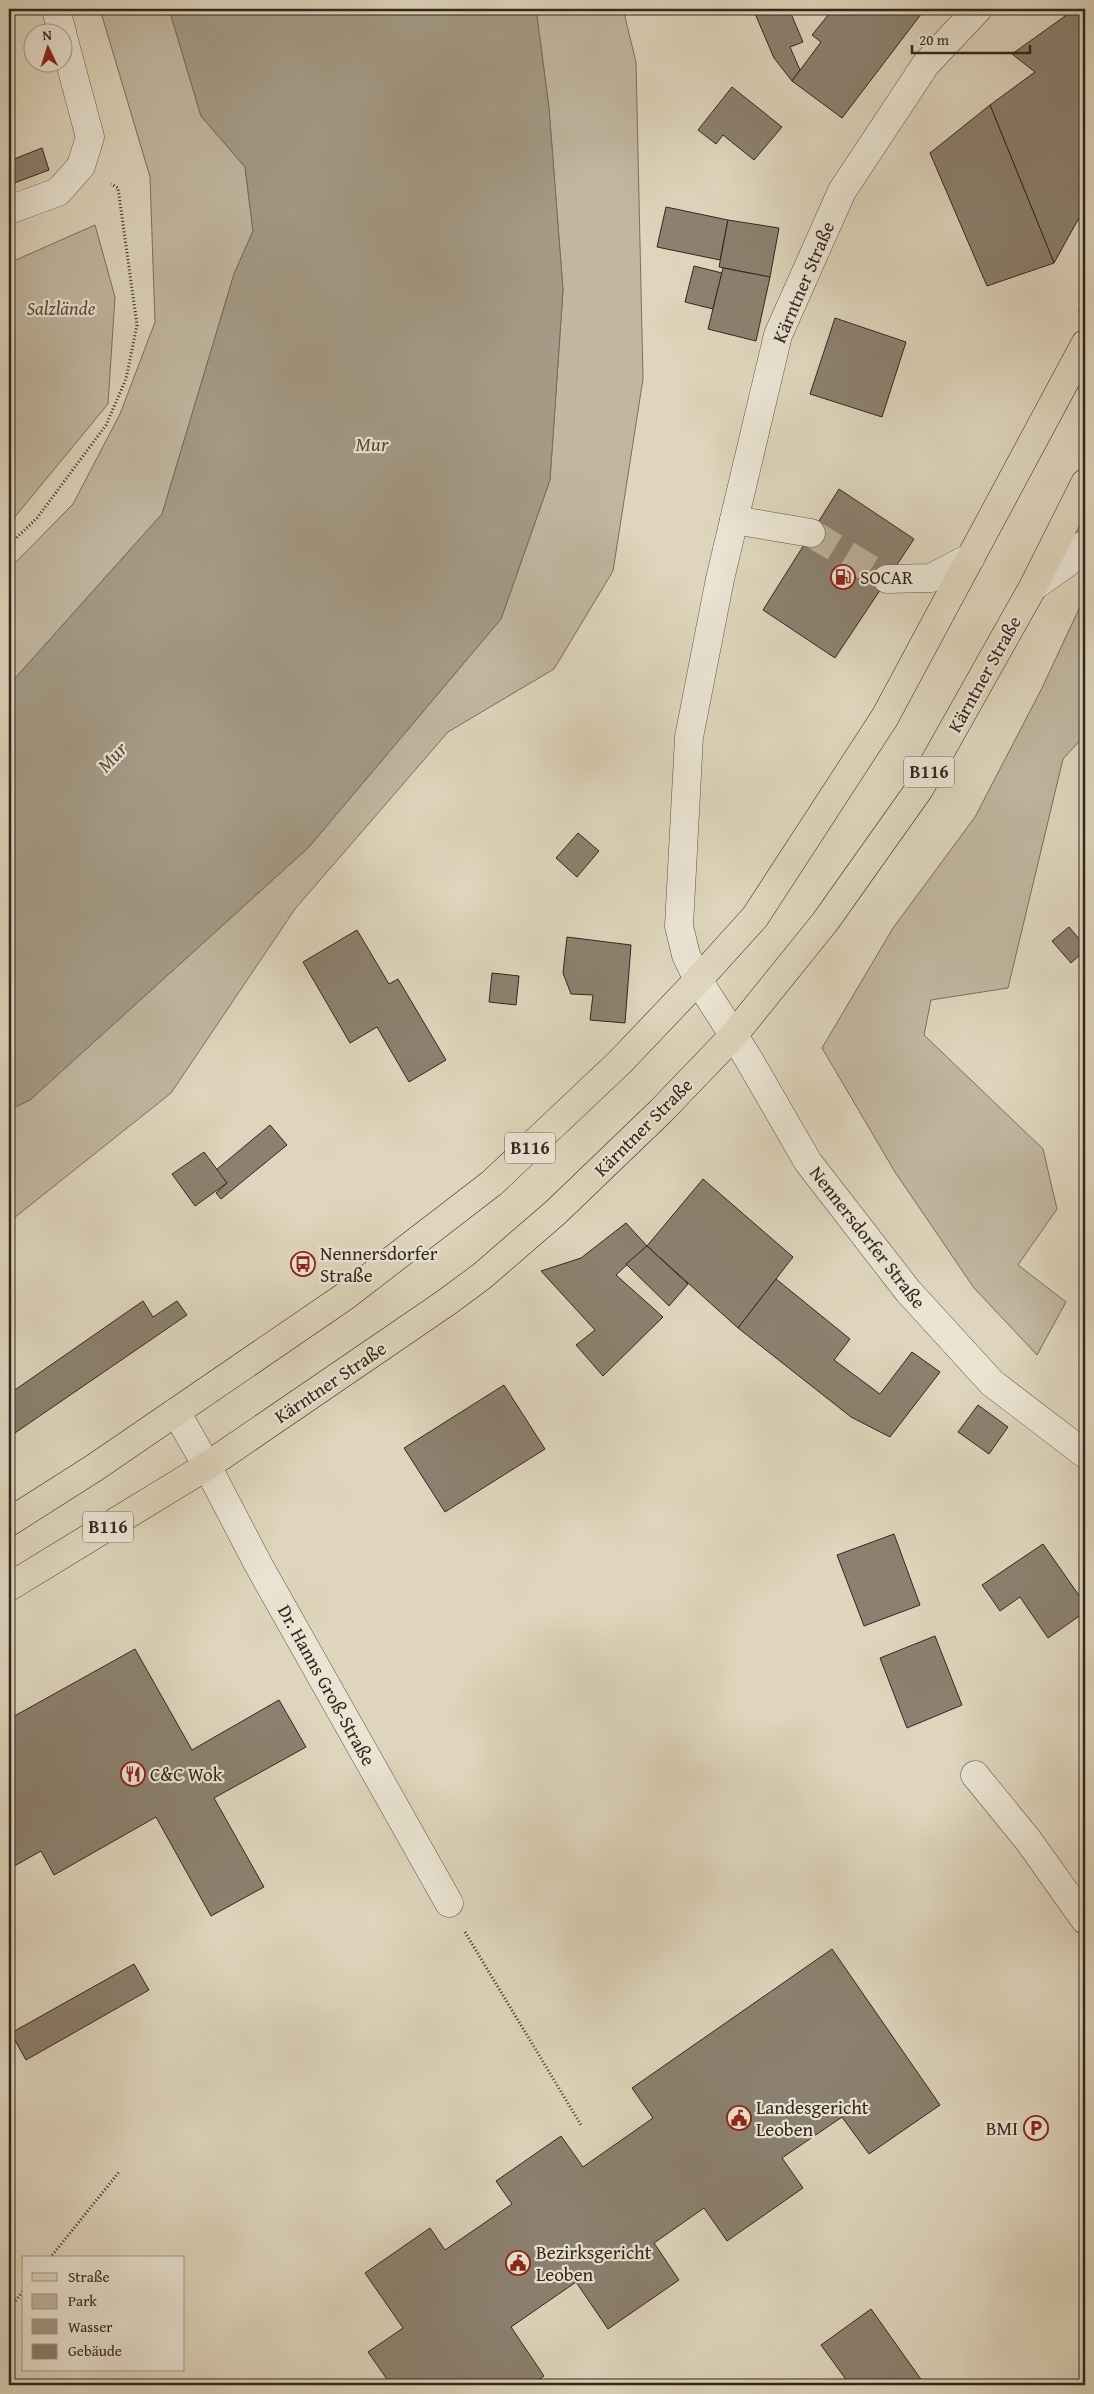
<svg xmlns="http://www.w3.org/2000/svg" width="1094" height="2394" font-family="'Gentium Book Plus',serif">
	<rect width="100%" height="100%" fill="#ded5bc"/>
	<filter id="stains"><feTurbulence type="fractalNoise" baseFrequency=".004" numOctaves="4"/><feColorMatrix values="0 0 0 0 .2 0 0 0 0 .09 0 0 0 0 .02 0 0 0 .5 -.17"/></filter>
	<radialGradient id="worn" r=".72"><stop offset=".6" stop-color="#630" stop-opacity="0"/><stop offset="1" stop-color="#630" stop-opacity=".3"/></radialGradient>
	<g fill="#c1b7a1" stroke="#7a6e60">
		<polygon points="100,9 169,9 201,116 245,167 253,231 234,274 162,514 9,685 9,569 73,504 120,414 155,322 150,177"/>
		<polygon points="536,9 623,9 636,62 643,379 613,571 554,669 448,732 295,909 171,1093 9,1222 9,1110 30,1100 309,847 501,619 550,480 563,290 549,108"/>
		<polygon points="95,225 115,297 108,404 9,524 9,263"/>
		<polygon points="1085,596 1085,735 1063,759 1008,988 931,1000 924,1035 1043,1149 1057,1209 1018,1265 1066,1302 1037,1355 974,1288 895,1172 822,1048 893,928 975,817 1041,690"/>
	</g>
	<polygon fill="#a49a86" stroke="#776c5c" points="169,9 536,9 549,108 563,290 550,480 501,619 309,847 30,1100 9,1110 9,685 162,514 234,274 253,231 245,167 201,116"/>
	<g fill="#8c8170" stroke="#33261e">
		<polygon points="753,9 789,9 803,42 790,47 800,70 792,81 774,58"/>
		<polygon points="833,9 925,9 842,118 792,81 821,42 812,35"/>
		<polygon points="1075,9 1077,9 1085,25 1085,207 1054,263 990,105 1035,72 1012,54"/>
		<polygon points="732,87 782,127 754,160 723,135 716,144 698,130"/>
		<polygon points="990,105 1054,263 987,286 930,153"/>
		<polygon points="42,148 49,170 9,185 9,161"/>
		<polygon points="666,207 728,220 720,260 657,247"/>
		<polygon points="728,220 779,228 770,277 719,267"/>
		<polygon points="694,266 722,273 713,309 685,302"/>
		<polygon points="723,268 770,277 756,341 708,329"/>
		<polygon points="835,318 906,342 882,417 810,394"/>
		<polygon points="839,489 914,539 835,658 763,610"/>
		<polygon points="578,833 599,851 577,877 556,858"/>
		<polygon points="1069,927 1085,946 1085,950 1071,963 1052,941"/>
		<polygon points="357,930 389,984 398,979 446,1060 409,1082 377,1027 350,1043 303,962"/>
		<polygon points="567,937 631,945 625,1023 590,1020 593,995 571,994 563,973"/>
		<polygon points="492,973 519,976 516,1005 489,1002"/>
		<polygon points="270,1125 287,1145 221,1199 216,1193 227,1183 216,1170"/>
		<polygon points="204,1152 227,1183 195,1206 172,1174"/>
		<polygon points="703,1179 793,1257 738,1328 647,1246"/>
		<polygon points="626,1223 647,1246 616,1275 663,1317 603,1376 576,1345 595,1330 541,1271 581,1258"/>
		<polygon points="647,1246 688,1284 669,1306 626,1264"/>
		<polygon points="776,1279 850,1339 834,1360 880,1394 912,1352 940,1372 890,1437 851,1417 738,1328"/>
		<polygon points="143,1301 153,1317 177,1301 187,1315 9,1437 9,1394"/>
		<polygon points="504,1385 545,1449 445,1512 404,1448"/>
		<polygon points="978,1405 1008,1427 989,1454 958,1432"/>
		<polygon points="894,1534 920,1605 864,1626 837,1555"/>
		<polygon points="1043,1544 1085,1604 1085,1612 1048,1638 1020,1597 1000,1611 982,1585"/>
		<polygon points="935,1636 962,1705 907,1728 880,1658"/>
		<polygon points="135,1649 192,1750 279,1700 306,1747 214,1798 264,1887 211,1916 156,1817 54,1875 41,1851 9,1869 9,1719"/>
		<polygon points="832,1949 940,2105 869,2154 842,2117 782,2158 803,2188 727,2241 704,2208 654,2243 679,2280 608,2329 576,2282 511,2327 544,2376 531,2385 391,2385 368,2352 403,2328 365,2273 430,2228 445,2250 512,2204 496,2181 561,2136 583,2167 653,2118 632,2088"/>
		<polygon points="134,1964 149,1990 26,2060 11,2033"/>
		<polygon points="871,2309 925,2385 850,2385 821,2345"/>
	</g>
	<g fill="none" stroke-linecap="round" stroke-linejoin="round">
		<polyline stroke="#bcb29c" stroke-width="28" stroke-dasharray="28 14" stroke-linecap="butt" points="811,533 887,579"/>
		<defs>
			<g id="minor">
				<polyline points="56,9 62,32"/>
				<polyline points="978,9 926,64 842,191 778,335 720,579 689,737 679,926 686,955 698,980 748,1058 808,1162 908,1291 992,1383 1085,1454"/>
				<polyline points="9,210 58,192 81,166 90,137 62,33"/>
				<polyline points="734,520 811,533"/>
				<polyline points="887,579 931,578 971,557"/>
				<polyline points="1033,587 1067,563 1085,544"/>
				<polyline points="176,1412 207,1466 258,1564 449,1903"/>
				<polyline points="975,1775 1028,1840 1085,1920"/>
			</g>
			<g id="major">
				<polyline points="9,1522 94,1468 344,1297 492,1183 620,1062 698,980 755,917 885,717 1085,344"/>
				<polyline points="9,1587 207,1466 447,1302 482,1276 556,1212 661,1111 733,1036 825,922 920,788 1033,587 1085,483"/>
			</g>
		</defs>
		<use href="#minor" stroke="#5e5246" stroke-width="29"/>
		<use href="#major" stroke="#33261e" stroke-width="29"/>
		<g stroke="#33261e" stroke-width="3" stroke-dasharray="1 2.5" stroke-linecap="butt">
			<polyline points="1079,311 1085,300"/>
			<polyline points="9,545 37,518 106,425 126,379 137,325 118,188 111,184"/>
			<polyline points="465,1932 581,2125"/>
			<polyline points="50,2258 119,2172"/>
			<polyline points="9,2309 24,2290"/>
		</g>
		<use href="#minor" stroke="#eae4d3" stroke-width="28"/>
		<use href="#major" stroke="#ded5bc" stroke-width="28"/>
	</g>
	<defs>
		<symbol id="fuel-ring" viewBox="-11 -11 22 22"><circle r="9.5" fill="#eae4d3" stroke="#8f2418" stroke-width="1.5"/><path d="M-5.5-6h7V0h2V4h1.3V-2.5L3-4.5l.8-.8L6-3V5H2.5V1h-1V6h-7ZM-4.2-4.7v3.2H.2V-4.7Z" fill="#8f2418"/></symbol>
		<symbol id="bus-ring" viewBox="-11 -11 22 22"><circle r="9.5" fill="#eae4d3" stroke="#8f2418" stroke-width="1.5"/><path d="M-5-6H5V4H4V6H2V4H-2V6H-4V4H-5ZM-3.5-4V0h7V-4ZM-3.5 1.2v1.5H-2V1.2ZM2 1.2v1.5H3.5V1.2Z" fill="#8f2418"/></symbol>
		<symbol id="restaurant-ring" viewBox="-11 -11 22 22"><circle r="9.5" fill="#eae4d3" stroke="#8f2418" stroke-width="1.5"/><path d="M-5-6h1v4h1v-4h1v4h1v-4h1v5L-1.5 .5V6h-2V.5L-5-1ZM5-6V6H3V1.5H1.5Q1.5-4 5-6Z" fill="#8f2418"/></symbol>
		<symbol id="civic-ring" viewBox="-11 -11 22 22"><circle r="9.5" fill="#eae4d3" stroke="#8f2418" stroke-width="1.5"/><path d="M-.6-6.5H3V-4.5H.6V-3L4-1V1h2V6H-6V1h2V-1L-.6-3ZM-1.2 2.5V6h2.4V2.5Z" fill="#8f2418"/></symbol>
		<symbol id="parking-ring" viewBox="-11 -11 22 22"><circle r="9.5" fill="#eae4d3" stroke="#8f2418" stroke-width="1.5"/><path d="M-3.5-5.5H1a3.5 3.5 0 0 1 0 7H-1V5.5H-3.5ZM-1-3.4V-.6H.8a1.4 1.4 0 0 0 0-2.8Z" fill="#8f2418"/></symbol>
	</defs>
	<g fill-rule="evenodd">
		<use href="#fuel-ring" x="829" y="563" width="28" height="28"/>
		<use href="#bus-ring" x="289" y="1250" width="28" height="28"/>
		<use href="#restaurant-ring" x="119" y="1760" width="28" height="28"/>
		<use href="#civic-ring" x="725" y="2104" width="28" height="28"/>
		<use href="#parking-ring" x="1022" y="2114" width="28" height="28"/>
		<use href="#civic-ring" x="504" y="2249" width="28" height="28"/>
	</g>
	<g text-anchor="middle" stroke-width="4.5" stroke-linejoin="round" paint-order="stroke">
		<g fill="#eae4d3" stroke="#6a5f54" stroke-width="1">
			<rect x="904" y="756.5" width="50" height="31" rx="4"/>
			<rect x="505" y="1132.5" width="50" height="31" rx="4"/>
			<rect x="83" y="1511.5" width="50" height="31" rx="4"/>
		</g>
		<g font-size="18" font-weight="bold" fill="#33261e">
			<text x="929" y="778">B116</text>
			<text x="530" y="1154">B116</text>
			<text x="108" y="1533">B116</text>
		</g>
		<g font-size="19" fill="#33261e" stroke="#eae4d3">
			<text transform="translate(803 282) rotate(-67)" y="7">Kärntner Straße</text>
			<text transform="translate(984 674) rotate(-61)" y="7">Kärntner Straße</text>
			<text transform="translate(643 1127) rotate(-45)" y="7">Kärntner Straße</text>
			<text transform="translate(868 1237) rotate(52)" y="7">Nennersdorfer Straße</text>
			<text transform="translate(330 1382) rotate(-34)" y="7">Kärntner Straße</text>
			<text transform="translate(327 1685) rotate(61)" y="7">Dr. Hanns Groß-Straße</text>
		</g>
		<g font-size="19" font-style="italic" fill="#564a3f" stroke="#eae4d3">
			<text x="61" y="315">Salzlände</text>
		</g>
		<g font-size="19" fill="#33261e" stroke="#eae4d3" text-anchor="start">
			<text x="860" y="584">SOCAR</text>
			<text x="320" y="1260">Nennersdorfer<tspan x="320" dy="22">Straße</tspan></text>
			<text x="150" y="1781">C&amp;C Wok</text>
			<text x="756" y="2114">Landesgericht<tspan x="756" dy="22">Leoben</tspan></text>
			<text x="1018" y="2135" text-anchor="end">BMI</text>
			<text x="536" y="2259">Bezirksgericht<tspan x="536" dy="22">Leoben</tspan></text>
		</g>
		<g font-size="20" font-style="italic" fill="#55493d" stroke="#eae4d3">
			<text x="372" y="451">Mur</text>
			<text transform="translate(112 757) rotate(-47)" y="7">Mur</text>
		</g>
	</g>
	<rect width="1094" height="2394" fill="none" stroke="#ded5bc" stroke-width="30"/>
	<rect x="10" y="10" width="1074" height="2374" fill="none" stroke="#33261e" stroke-width="2.5"/>
	<rect x="15" y="15" width="1064" height="2364" fill="none" stroke="#33261e"/>
	<rect x="22" y="2256" width="162" height="115" fill="#eae4d3" stroke="#a1988b"/>
	<rect x="32" y="2273" width="25" height="8" fill="#ded5bc" stroke="#a1988b"/>
	<text x="68" y="2282" font-size="15" fill="#33261e">Straße</text>
	<rect x="32" y="2294" width="25" height="15" fill="#c1b7a1" stroke="#a1988b"/>
	<text x="68" y="2306" font-size="15" fill="#33261e">Park</text>
	<rect x="32" y="2319" width="25" height="15" fill="#a49a86" stroke="#a1988b"/>
	<text x="68" y="2332" font-size="15" fill="#33261e">Wasser</text>
	<rect x="32" y="2344" width="25" height="15" fill="#8c8170" stroke="#a1988b"/>
	<text x="68" y="2356" font-size="15" fill="#33261e">Gebäude</text>
	<g transform="translate(48 48) rotate(356)"><circle r="24" fill="#eae4d3" stroke="#a1988b"/>
	<path d="M0-4L9 19L0 12L-9 19Z" fill="#8f2418"/>
	<text y="-8" font-size="14" font-weight="bold" text-anchor="middle" fill="#33261e">N</text>
	</g>
	<path d="M912 45v8h118v-8" fill="none" stroke="#33261e" stroke-width="2.5"/>
	<text x="919" y="45" font-size="15" fill="#33261e" stroke="#eae4d3" stroke-width="4" paint-order="stroke">20 m</text>
	<rect width="100%" height="100%" filter="url(#stains)"/>
	<rect width="100%" height="100%" fill="url(#worn)"/>
</svg>
